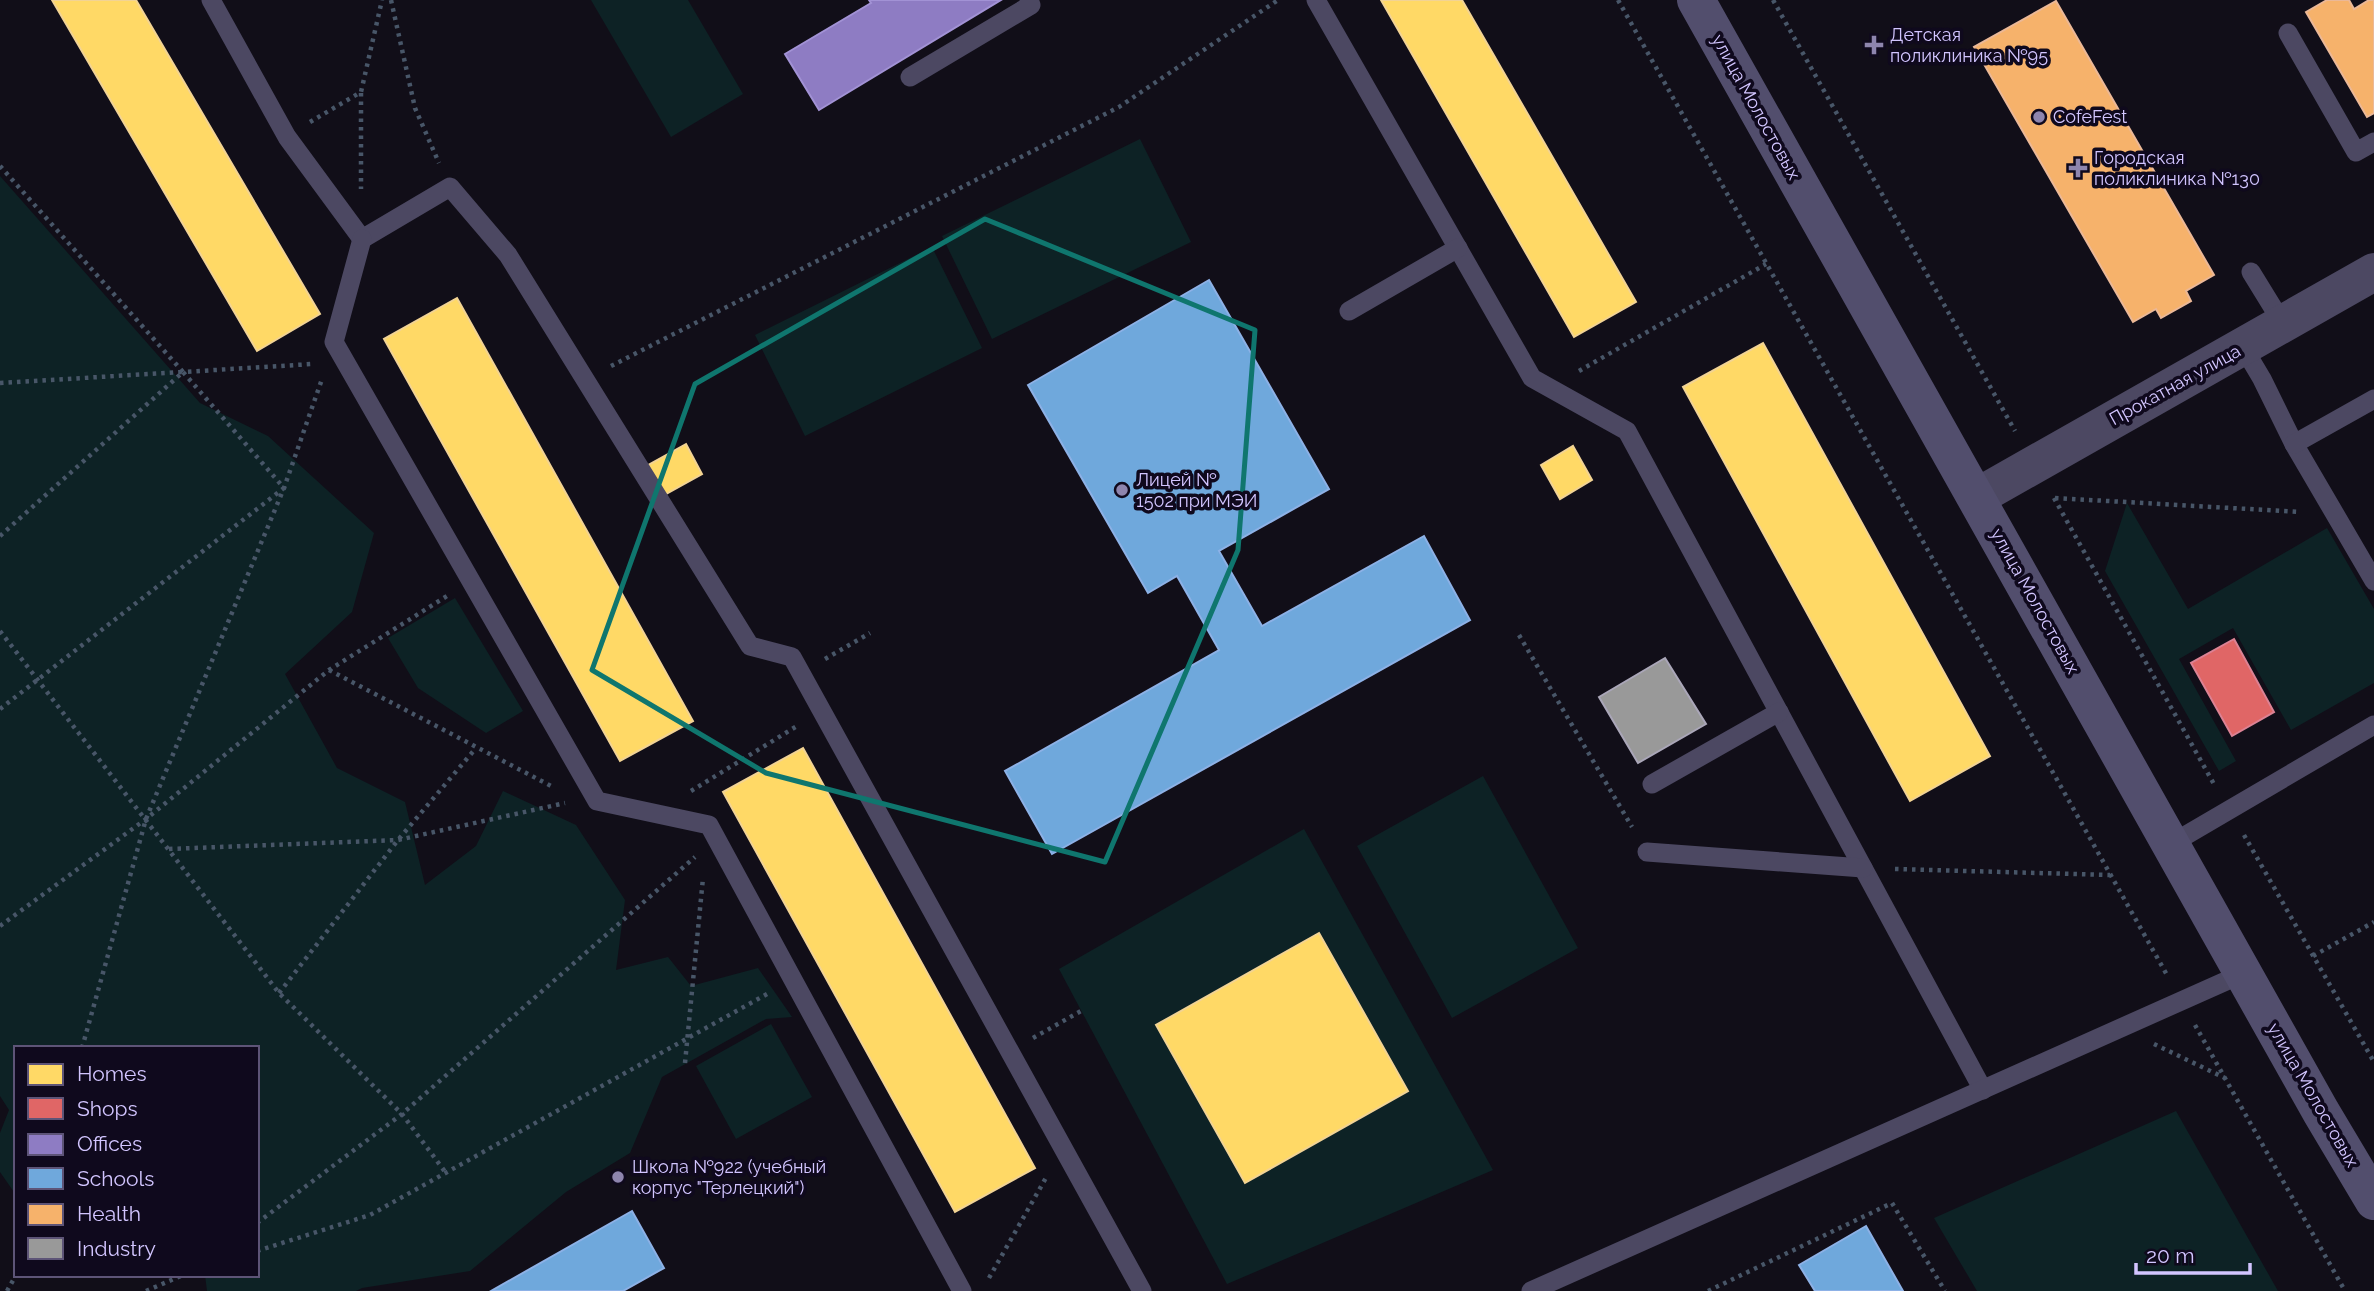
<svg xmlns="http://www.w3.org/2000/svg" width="2374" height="1291" font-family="Raleway,sans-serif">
	<rect width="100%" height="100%" fill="#110e18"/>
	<g fill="#0d2225">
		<polygon points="591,0 688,0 743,94 671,137"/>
		<polygon points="1140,139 1191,242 992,339 942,236"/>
		<polygon points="0,176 200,403 268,436 374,533 352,612 285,674 337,768 405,802 425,885 476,846 503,791 576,825 625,900 616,970 668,957 691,986 758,968 792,1017 766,1019 662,1077 630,1153 566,1192 470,1271 362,1288 356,1291 207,1291 205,1275 257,1275 257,1048 16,1048 16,1195 0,1172 0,1133 9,1110 0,1096"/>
		<polygon points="932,247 982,348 805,436 755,335"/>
		<polygon points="2127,503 2188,609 2327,528 2374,609 2374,683 2291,730 2233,628 2179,659 2236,761 2219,771 2105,571"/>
		<polygon points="455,598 523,711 486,733 418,688 388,638"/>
		<polygon points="1483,776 1578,948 1452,1018 1357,846"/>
		<polygon points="1304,829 1493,1170 1227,1284 1059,969"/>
		<polygon points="771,1024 812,1097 736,1139 696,1066"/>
		<polygon points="2176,1111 2278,1291 1977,1291 1934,1218"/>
	</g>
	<g fill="#ffd966" stroke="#f2d394" stroke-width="2">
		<polygon points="52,0 136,0 320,314 257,351"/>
		<polygon points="1381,0 1462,0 1636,302 1574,337"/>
		<polygon points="457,298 693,721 620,761 384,339"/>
		<polygon points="1763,343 1990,756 1910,801 1683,387"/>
		<polygon points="686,444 702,474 659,498 643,468"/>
		<polygon points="1573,446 1592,480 1560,499 1541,465"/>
		<polygon points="803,748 1035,1168 955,1212 723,792"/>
		<polygon points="1319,933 1408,1091 1245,1183 1156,1025"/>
	</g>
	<polygon fill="#e06666" stroke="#dc8294" stroke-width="2" points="2234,639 2274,712 2232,736 2191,663"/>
	<polygon fill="#8e7cc3" stroke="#a292d5" stroke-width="2" points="869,0 1001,0 819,110 785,54 871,3"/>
	<g fill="#6fa8dc" stroke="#8db1e6" stroke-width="2">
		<polygon points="1209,280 1329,489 1219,551 1262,626 1424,536 1470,620 1052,854 1005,771 1219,650 1177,576 1148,593 1028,385"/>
		<polygon points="632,1211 664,1268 623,1291 491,1291"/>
		<polygon points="1866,1226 1903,1291 1815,1291 1799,1265"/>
	</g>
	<g fill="#f6b26b" stroke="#ebb897" stroke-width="2">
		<polygon points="2327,0 2349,0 2354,9 2369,0 2374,0 2374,113 2367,117 2306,12"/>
		<polygon points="2056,1 2214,275 2186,291 2191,301 2161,318 2156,309 2133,322 1974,47"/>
	</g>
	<polygon fill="#999" stroke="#aaa6b8" stroke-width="2" points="1665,658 1706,724 1638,763 1599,697"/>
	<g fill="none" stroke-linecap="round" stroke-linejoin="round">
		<g stroke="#485668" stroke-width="4.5" stroke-dasharray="3.5 5" stroke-linecap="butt">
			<polyline points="391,0 415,108 439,163"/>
			<polyline points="1618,0 2167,975"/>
			<polyline points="1773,0 2015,431"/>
			<polyline points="361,93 361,189"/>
			<polyline points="310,122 361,92 382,0"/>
			<polyline points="0,166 183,372 312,364"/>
			<polyline points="611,366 1119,107 1278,0"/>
			<polyline points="1579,371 1766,264"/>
			<polyline points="0,383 182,372"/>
			<polyline points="2054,498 2215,786"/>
			<polyline points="2055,498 2301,512"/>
			<polyline points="0,536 183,372"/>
			<polyline points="0,631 279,993 402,1114 446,1173"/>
			<polyline points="1519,635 1632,827"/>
			<polyline points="825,659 870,633"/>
			<polyline points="329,670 553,787"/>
			<polyline points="0,709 284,488 183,372"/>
			<polyline points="691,791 797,726"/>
			<polyline points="2244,835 2374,1062"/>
			<polyline points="169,849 398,840 565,803"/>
			<polyline points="1895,869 2110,875"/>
			<polyline points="0,926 146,819 329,670 447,596"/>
			<polyline points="2313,956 2374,922"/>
			<polyline points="279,993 398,840 476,748"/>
			<polyline points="2195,1025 2345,1291"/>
			<polyline points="1033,1038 1081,1011"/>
			<polyline points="2154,1044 2225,1078"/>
			<polyline points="82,1048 146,819 284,488 322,379"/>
			<polyline points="685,1063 703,878"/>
			<polyline points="257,1223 402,1114 695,857"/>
			<polyline points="257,1251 370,1215 767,994"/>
			<polyline points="989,1278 1047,1176"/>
			<polyline points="7,1291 16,1275"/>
			<polyline points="146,1291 183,1275"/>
			<polyline points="1708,1291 1892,1203 1945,1291"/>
		</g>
		<g stroke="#4c4862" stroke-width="19">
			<polyline points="211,0 287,137 362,239 450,187 508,255 750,646 792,657 1142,1291"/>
			<polyline points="1316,0 1532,378 1627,431 1983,1090"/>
			<polyline points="2288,33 2356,152 2374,142"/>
			<polyline points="910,77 1031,5 1029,0"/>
			<polyline points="362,239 334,342 597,801 709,825 962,1291"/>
			<polyline points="2251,272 2283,324"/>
			<polyline points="1349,311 1458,248"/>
			<polyline points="2243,347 2262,379 2294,444 2374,581"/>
			<polyline points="2294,444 2374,399"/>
			<polyline points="1652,784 1779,712"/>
			<polyline points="2171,844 2374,725"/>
			<polyline points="1647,852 1863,868"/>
			<polyline points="1531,1291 2244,973"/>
		</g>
		<polyline stroke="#4c4862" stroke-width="38" points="1977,497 2374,272"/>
		<polyline stroke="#524e6d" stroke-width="38" points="1696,0 2321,1112 2374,1201"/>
	</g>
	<path fill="none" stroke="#0f766e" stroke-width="5" stroke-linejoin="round" d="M985,219L1255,330L1238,550L1105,862L766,773L592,670L695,384Z"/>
	<g fill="#8e85ae" stroke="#0f091d" stroke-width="2.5">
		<path d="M1870.5 34.5h7v7h7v7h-7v7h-7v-7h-7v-7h7z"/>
		<circle cx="2039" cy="117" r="7"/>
		<path d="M2074.5 157.5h7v7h7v7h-7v7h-7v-7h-7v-7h7z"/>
		<circle cx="1122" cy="490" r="7"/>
		<circle cx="618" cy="1177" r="7"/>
	</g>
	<g text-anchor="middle" stroke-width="7" stroke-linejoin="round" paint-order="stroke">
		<g font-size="18" fill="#d2c5ff" stroke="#0f091d" text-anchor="start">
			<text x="1890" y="41">Детская<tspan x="1890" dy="21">поликлиника №95</tspan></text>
			<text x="2053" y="123">CofeFest</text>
			<text x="2094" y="164">Городская<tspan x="2094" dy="21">поликлиника №130</tspan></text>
			<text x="1136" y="486">Лицей №<tspan x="1136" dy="21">1502 при МЭИ</tspan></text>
			<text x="632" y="1173">Школа №922 (учебный<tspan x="632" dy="21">корпус "Терлецкий")</tspan></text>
		</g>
		<g font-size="18" fill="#d2c5ff" stroke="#0f091d">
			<text transform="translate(1756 107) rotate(61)" y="6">улица Молостовых</text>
			<text transform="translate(2175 385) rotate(-29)" y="6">Прокатная улица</text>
			<text transform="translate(2035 601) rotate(61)" y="6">улица Молостовых</text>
			<text transform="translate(2313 1095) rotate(60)" y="6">улица Молостовых</text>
		</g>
	</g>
	<rect x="14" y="1046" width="245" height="231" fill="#0f091d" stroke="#5d5477" stroke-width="2"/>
	<rect x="28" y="1064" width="35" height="21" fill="#ffd966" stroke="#5d5477" stroke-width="2"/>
	<text x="77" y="1081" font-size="21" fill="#d2c5ff">Homes</text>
	<rect x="28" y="1098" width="35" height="21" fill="#e06666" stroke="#5d5477" stroke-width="2"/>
	<text x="77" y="1116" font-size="21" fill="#d2c5ff">Shops</text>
	<rect x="28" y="1134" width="35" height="21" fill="#8e7cc3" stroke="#5d5477" stroke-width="2"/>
	<text x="77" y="1151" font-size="21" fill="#d2c5ff">Offices</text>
	<rect x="28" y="1168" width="35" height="21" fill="#6fa8dc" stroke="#5d5477" stroke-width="2"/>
	<text x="77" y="1186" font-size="21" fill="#d2c5ff">Schools</text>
	<rect x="28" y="1204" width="35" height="21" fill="#f6b26b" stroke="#5d5477" stroke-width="2"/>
	<text x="77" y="1221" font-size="21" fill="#d2c5ff">Health</text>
	<rect x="28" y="1238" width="35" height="21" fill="#999999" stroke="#5d5477" stroke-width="2"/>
	<text x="77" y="1256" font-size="21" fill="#d2c5ff">Industry</text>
	<path d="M2136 1263v10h114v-10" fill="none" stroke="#d2c5ff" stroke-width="3.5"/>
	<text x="2146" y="1263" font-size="21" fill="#d2c5ff" stroke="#0f091d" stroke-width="5" paint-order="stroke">20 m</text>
</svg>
